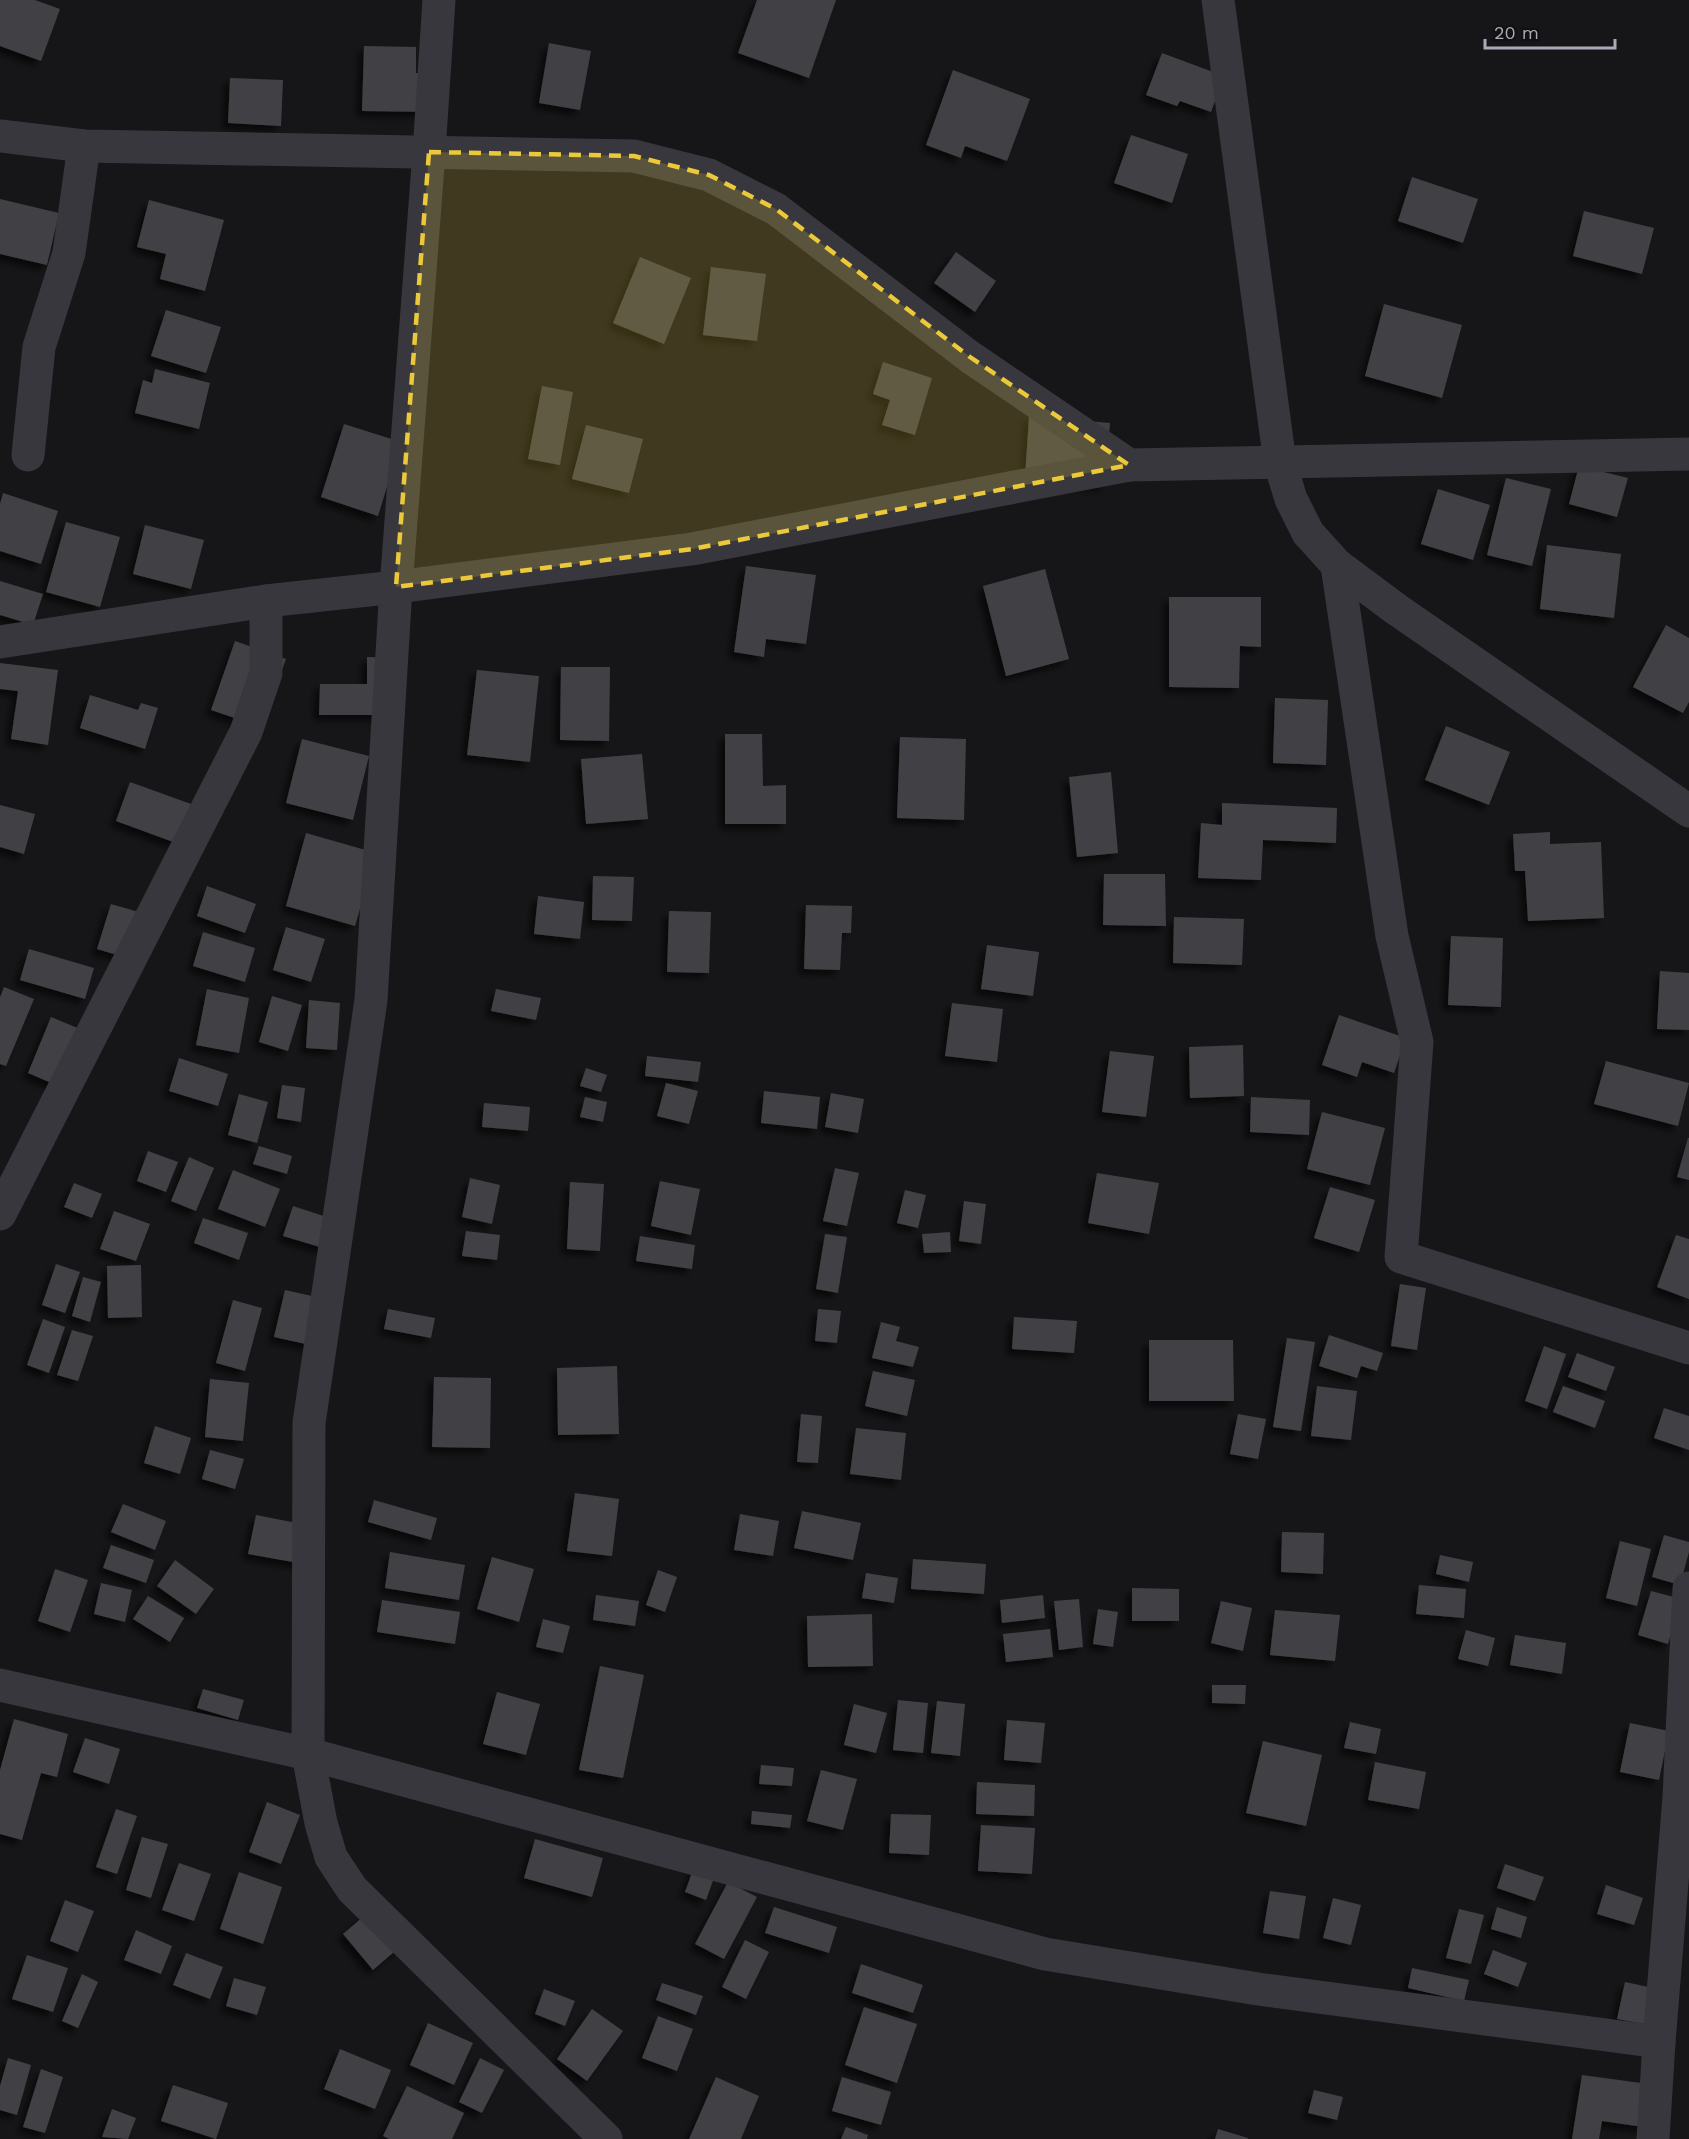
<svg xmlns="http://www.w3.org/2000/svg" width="1689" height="2139" font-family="'Work Sans',sans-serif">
	<defs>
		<filter id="shadow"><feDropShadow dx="-5.5" dy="5.5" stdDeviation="3" flood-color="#0009"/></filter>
	</defs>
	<rect width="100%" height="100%" fill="#161618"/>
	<g fill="#414045" filter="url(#shadow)">
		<polygon points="0,0 35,0 60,9 41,61 0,46"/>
		<polygon points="757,0 836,0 809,78 738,53"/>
		<polygon points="549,43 591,51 580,110 539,103"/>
		<polygon points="364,46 416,47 416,73 431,73 430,112 362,111"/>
		<polygon points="1162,53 1224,76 1211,112 1180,101 1177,106 1146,95"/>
		<polygon points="953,70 1030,99 1007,161 965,146 961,158 926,145"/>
		<polygon points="230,78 283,80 281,126 228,123"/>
		<polygon points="1131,135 1188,154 1172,203 1114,183"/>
		<polygon points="1412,177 1478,199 1463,243 1398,221"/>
		<polygon points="0,199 59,213 47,265 0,254"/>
		<polygon points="149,200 224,220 205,291 160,279 166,254 137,247"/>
		<polygon points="1584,211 1654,228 1642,274 1573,256"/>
		<polygon points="956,252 996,281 975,312 934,283"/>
		<polygon points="640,257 691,278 664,344 613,323"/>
		<polygon points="711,267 766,274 757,341 703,335"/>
		<polygon points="1384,304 1462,325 1442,398 1365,376"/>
		<polygon points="166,310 221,327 206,373 151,356"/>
		<polygon points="883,362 932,378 915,435 882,425 890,400 873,394"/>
		<polygon points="155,369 210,383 199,429 135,413 143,380 152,383"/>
		<polygon points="542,386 573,392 560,465 528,459"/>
		<polygon points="1029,416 1110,423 1105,486 1025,479"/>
		<polygon points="344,424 401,442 378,516 321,497"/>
		<polygon points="586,425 643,439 629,493 572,479"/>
		<polygon points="1579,466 1628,478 1617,517 1569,504"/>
		<polygon points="1506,478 1551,489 1532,566 1487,555"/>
		<polygon points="1438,489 1490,505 1473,560 1421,544"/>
		<polygon points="3,493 58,511 41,564 0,551 0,504"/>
		<polygon points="66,522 120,537 100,607 46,592"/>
		<polygon points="145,525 204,540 191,589 133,574"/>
		<polygon points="1547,545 1621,554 1614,618 1540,609"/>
		<polygon points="746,566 816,575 806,644 766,639 764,657 734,652"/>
		<polygon points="1045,569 1069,659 1006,676 983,586"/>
		<polygon points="0,581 43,594 33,625 0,615"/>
		<polygon points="1169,597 1261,597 1261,647 1240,646 1239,688 1169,687"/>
		<polygon points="1666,625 1689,638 1689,702 1683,713 1633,687"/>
		<polygon points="235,641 286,659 261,727 211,710"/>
		<polygon points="367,657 405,658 405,715 319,715 320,684 367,684"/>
		<polygon points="0,663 58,670 48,745 11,739 18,691 0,689"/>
		<polygon points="561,667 610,667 609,741 560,740"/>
		<polygon points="477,670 539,676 530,762 467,755"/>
		<polygon points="90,695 138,710 141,703 158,708 145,749 80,728"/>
		<polygon points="1275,698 1328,700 1326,765 1273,763"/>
		<polygon points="1446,726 1510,752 1489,805 1425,780"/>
		<polygon points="725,734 762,734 763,786 786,785 786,824 725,824"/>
		<polygon points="900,737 966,739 964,820 897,818"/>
		<polygon points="302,739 369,756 353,820 286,803"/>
		<polygon points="642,754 648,819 586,824 581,759"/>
		<polygon points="1111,772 1118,853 1077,857 1069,777"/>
		<polygon points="130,782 191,804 176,843 116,821"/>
		<polygon points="1222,803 1337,808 1336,843 1263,840 1261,880 1198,878 1201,823 1222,825"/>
		<polygon points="0,805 35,814 24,854 0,847"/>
		<polygon points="1550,832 1550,844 1601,842 1604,918 1528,921 1525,871 1515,871 1513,834"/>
		<polygon points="306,833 376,853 355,926 286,906"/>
		<polygon points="1104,874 1165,874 1166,926 1103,925"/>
		<polygon points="593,876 634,877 632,921 592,920"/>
		<polygon points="207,886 256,904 245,933 197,916"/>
		<polygon points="538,896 584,902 580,939 534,934"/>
		<polygon points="111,904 149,915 134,960 97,949"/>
		<polygon points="806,905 852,906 851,933 842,933 840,970 804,969"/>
		<polygon points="669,911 711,912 709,973 667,972"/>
		<polygon points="1174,917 1244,919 1242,965 1173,963"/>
		<polygon points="286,927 325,939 311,982 273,970"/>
		<polygon points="203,932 255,948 245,982 193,966"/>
		<polygon points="1451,936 1503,938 1501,1007 1448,1005"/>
		<polygon points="987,945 1039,952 1033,996 981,989"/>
		<polygon points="29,949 94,968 85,999 20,980"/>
		<polygon points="1660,971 1689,973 1689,1030 1657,1029"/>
		<polygon points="4,987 34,999 6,1066 0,1064 0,997"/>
		<polygon points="207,989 249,998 239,1053 196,1045"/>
		<polygon points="496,989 541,998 536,1020 491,1011"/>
		<polygon points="272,996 302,1005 288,1051 259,1042"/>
		<polygon points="309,1000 340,1003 337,1050 306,1048"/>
		<polygon points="952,1003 1003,1009 997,1062 945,1056"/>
		<polygon points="1339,1015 1406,1038 1394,1073 1362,1062 1357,1077 1322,1065"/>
		<polygon points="51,1017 92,1034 68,1090 28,1073"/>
		<polygon points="1243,1045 1244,1096 1190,1098 1189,1047"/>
		<polygon points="1110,1051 1154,1056 1146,1117 1102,1112"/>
		<polygon points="647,1056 701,1062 698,1082 645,1076"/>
		<polygon points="179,1058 228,1074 218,1106 169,1091"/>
		<polygon points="1606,1061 1689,1083 1678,1126 1594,1104"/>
		<polygon points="586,1068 607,1075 601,1092 580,1086"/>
		<polygon points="666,1083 698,1091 689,1124 657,1116"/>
		<polygon points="282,1085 305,1088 301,1122 277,1118"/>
		<polygon points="764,1091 820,1097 817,1129 761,1123"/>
		<polygon points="831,1093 864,1099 858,1133 825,1127"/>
		<polygon points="239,1094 268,1102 257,1143 228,1135"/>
		<polygon points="585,1097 607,1102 603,1122 580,1117"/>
		<polygon points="1251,1097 1310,1100 1309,1135 1250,1132"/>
		<polygon points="484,1103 530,1107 528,1131 482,1127"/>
		<polygon points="1322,1112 1385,1128 1370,1185 1307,1169"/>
		<polygon points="1688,1138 1689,1138 1689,1180 1677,1177"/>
		<polygon points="259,1146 292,1156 287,1174 253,1164"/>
		<polygon points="148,1151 178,1162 166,1192 137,1181"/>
		<polygon points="189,1157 214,1168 196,1211 171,1201"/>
		<polygon points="835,1168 859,1173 847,1226 823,1221"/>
		<polygon points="233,1170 280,1189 265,1227 218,1209"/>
		<polygon points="1097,1173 1159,1183 1149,1234 1088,1223"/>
		<polygon points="470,1178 500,1185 492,1224 462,1217"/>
		<polygon points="660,1181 700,1189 691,1235 651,1226"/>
		<polygon points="570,1182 604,1184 600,1251 567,1249"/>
		<polygon points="74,1183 102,1194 92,1218 64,1207"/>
		<polygon points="1330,1187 1375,1200 1359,1252 1314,1238"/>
		<polygon points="905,1190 926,1195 918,1228 897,1223"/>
		<polygon points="964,1201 986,1204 981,1244 959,1241"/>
		<polygon points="293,1206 342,1222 333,1251 283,1236"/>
		<polygon points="114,1211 150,1224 136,1261 100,1249"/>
		<polygon points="203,1218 248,1233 239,1260 194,1243"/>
		<polygon points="466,1231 500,1235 497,1260 462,1256"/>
		<polygon points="950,1232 951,1252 924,1253 922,1234"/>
		<polygon points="825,1234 847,1237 838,1293 816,1289"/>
		<polygon points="1676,1235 1689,1239 1689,1299 1657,1287"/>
		<polygon points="640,1236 695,1245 692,1269 636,1261"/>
		<polygon points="56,1264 80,1272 65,1313 42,1305"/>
		<polygon points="141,1265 142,1317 108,1318 107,1266"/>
		<polygon points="83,1277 101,1282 90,1322 72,1316"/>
		<polygon points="1400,1284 1426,1288 1417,1350 1391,1346"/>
		<polygon points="285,1290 330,1300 319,1347 274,1337"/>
		<polygon points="233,1300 262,1308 245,1371 216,1363"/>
		<polygon points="388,1309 435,1318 431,1338 384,1329"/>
		<polygon points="818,1309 841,1311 837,1343 815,1341"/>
		<polygon points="1014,1317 1077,1321 1074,1353 1012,1349"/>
		<polygon points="43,1319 65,1327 49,1373 27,1365"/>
		<polygon points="881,1322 900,1327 896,1341 919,1347 913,1367 872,1358"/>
		<polygon points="72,1330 93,1336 78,1381 57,1375"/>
		<polygon points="1329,1335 1383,1353 1377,1371 1361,1366 1357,1378 1319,1366"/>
		<polygon points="1287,1338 1315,1342 1301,1431 1273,1427"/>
		<polygon points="1149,1340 1233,1340 1234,1401 1149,1401"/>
		<polygon points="1544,1346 1566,1354 1547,1409 1525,1401"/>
		<polygon points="1577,1353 1615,1367 1606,1391 1568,1377"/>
		<polygon points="617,1366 619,1434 558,1435 557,1368"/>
		<polygon points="873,1371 915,1380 907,1416 865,1406"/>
		<polygon points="434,1377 491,1378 490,1448 432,1447"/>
		<polygon points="210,1379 249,1383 243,1441 205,1437"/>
		<polygon points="1317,1386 1357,1391 1351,1440 1311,1436"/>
		<polygon points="1563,1386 1605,1401 1595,1428 1553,1412"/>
		<polygon points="1664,1408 1689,1416 1689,1450 1654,1438"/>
		<polygon points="801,1414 822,1416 818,1463 797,1462"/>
		<polygon points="1238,1414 1266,1419 1258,1459 1230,1454"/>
		<polygon points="155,1426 191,1438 180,1474 144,1463"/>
		<polygon points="856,1428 906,1433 901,1480 850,1474"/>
		<polygon points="210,1450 244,1459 235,1489 202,1479"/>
		<polygon points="575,1493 619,1499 612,1556 567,1551"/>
		<polygon points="374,1500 437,1518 431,1540 368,1522"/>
		<polygon points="123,1504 166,1521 155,1550 111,1532"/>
		<polygon points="802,1511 861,1523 853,1560 794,1548"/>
		<polygon points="740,1514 779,1521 773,1556 734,1550"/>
		<polygon points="256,1515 317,1527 310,1565 248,1554"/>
		<polygon points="1282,1532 1324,1533 1323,1574 1281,1572"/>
		<polygon points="1664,1535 1689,1542 1689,1552 1680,1585 1652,1577"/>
		<polygon points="1620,1541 1651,1549 1637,1606 1606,1598"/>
		<polygon points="111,1545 154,1560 146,1583 103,1568"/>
		<polygon points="390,1552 465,1565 459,1600 385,1588"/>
		<polygon points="1440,1555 1473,1562 1469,1582 1436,1574"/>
		<polygon points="492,1557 534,1569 519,1622 477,1609"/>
		<polygon points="913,1559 986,1564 984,1594 911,1589"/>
		<polygon points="175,1560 214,1589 196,1614 157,1586"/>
		<polygon points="55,1569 88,1580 70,1632 38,1621"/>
		<polygon points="658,1570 677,1577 665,1612 646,1605"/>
		<polygon points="866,1573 898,1578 894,1603 862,1598"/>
		<polygon points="101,1583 132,1590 125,1622 94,1614"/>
		<polygon points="1419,1585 1466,1589 1464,1618 1416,1614"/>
		<polygon points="1132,1588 1179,1589 1179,1621 1132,1621"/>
		<polygon points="1651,1591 1681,1599 1668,1644 1638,1635"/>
		<polygon points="596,1595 639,1601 635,1626 593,1620"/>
		<polygon points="1043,1595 1045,1618 1002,1623 1000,1600"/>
		<polygon points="148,1596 184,1618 170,1642 133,1619"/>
		<polygon points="1079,1599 1083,1647 1059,1650 1054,1601"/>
		<polygon points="382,1600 460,1612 455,1644 377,1632"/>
		<polygon points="1221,1601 1252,1608 1243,1651 1211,1643"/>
		<polygon points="1098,1609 1118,1612 1113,1647 1093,1644"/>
		<polygon points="1275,1610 1340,1615 1335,1661 1270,1655"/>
		<polygon points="872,1614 873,1666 808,1667 807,1616"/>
		<polygon points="543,1619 570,1626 563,1653 536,1647"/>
		<polygon points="1050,1629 1053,1657 1006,1662 1003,1634"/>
		<polygon points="1466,1630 1495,1638 1488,1666 1458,1659"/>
		<polygon points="1515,1635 1566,1643 1562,1674 1510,1665"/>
		<polygon points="600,1666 644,1675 623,1778 579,1770"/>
		<polygon points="1212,1685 1246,1685 1245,1704 1212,1703"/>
		<polygon points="203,1689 244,1700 238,1720 197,1708"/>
		<polygon points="497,1692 540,1704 526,1755 483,1744"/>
		<polygon points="898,1700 928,1703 923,1753 893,1750"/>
		<polygon points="937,1701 965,1704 960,1756 931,1753"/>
		<polygon points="854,1704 887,1713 876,1753 844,1745"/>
		<polygon points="14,1719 68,1734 57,1777 41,1773 22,1840 0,1834 0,1770"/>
		<polygon points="1007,1720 1045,1723 1041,1763 1004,1760"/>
		<polygon points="1350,1722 1381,1729 1376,1754 1344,1748"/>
		<polygon points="1630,1723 1669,1731 1659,1780 1620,1772"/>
		<polygon points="85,1738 120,1749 109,1784 73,1772"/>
		<polygon points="1263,1741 1322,1755 1306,1826 1246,1813"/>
		<polygon points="1375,1762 1426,1772 1419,1809 1368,1800"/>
		<polygon points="761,1765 794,1768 792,1786 759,1784"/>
		<polygon points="821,1770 857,1779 843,1830 807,1821"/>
		<polygon points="977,1782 1035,1785 1034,1816 976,1814"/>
		<polygon points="267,1802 300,1815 281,1864 249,1852"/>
		<polygon points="116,1809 137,1816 117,1874 96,1867"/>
		<polygon points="752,1811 792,1815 790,1828 751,1824"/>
		<polygon points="891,1814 931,1815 929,1855 889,1853"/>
		<polygon points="981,1825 1035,1828 1032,1874 978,1871"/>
		<polygon points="142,1837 168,1844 151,1898 126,1890"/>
		<polygon points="535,1839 603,1858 592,1897 524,1878"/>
		<polygon points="179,1863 211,1874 194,1921 162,1910"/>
		<polygon points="1505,1864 1544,1877 1535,1901 1497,1888"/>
		<polygon points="694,1867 715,1875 706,1900 685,1892"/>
		<polygon points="239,1872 282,1887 263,1944 220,1929"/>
		<polygon points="728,1882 757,1897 724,1959 695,1944"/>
		<polygon points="1606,1885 1643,1898 1634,1925 1597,1914"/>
		<polygon points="1270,1891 1306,1896 1299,1939 1263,1933"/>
		<polygon points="1333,1898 1361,1905 1351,1945 1323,1938"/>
		<polygon points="65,1900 94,1911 78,1952 50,1941"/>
		<polygon points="774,1907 837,1927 829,1953 765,1933"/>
		<polygon points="1497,1907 1527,1917 1521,1938 1491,1929"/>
		<polygon points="1459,1909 1484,1915 1471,1964 1446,1958"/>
		<polygon points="371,1910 401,1946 373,1970 343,1934"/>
		<polygon points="136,1930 172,1946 161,1974 124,1960"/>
		<polygon points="745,1940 769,1952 746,1999 722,1987"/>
		<polygon points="1493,1950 1527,1963 1518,1987 1484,1974"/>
		<polygon points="186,1953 223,1967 210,1999 173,1985"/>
		<polygon points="27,1955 68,1968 53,2012 12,1999"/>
		<polygon points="861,1964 923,1985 913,2013 852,1993"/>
		<polygon points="1412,1968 1469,1980 1464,2001 1408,1988"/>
		<polygon points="82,1974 98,1982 78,2028 62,2021"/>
		<polygon points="234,1978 266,1987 257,2015 226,2006"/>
		<polygon points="1625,1982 1663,1990 1656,2026 1617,2019"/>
		<polygon points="662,1983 703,1996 696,2015 656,2000"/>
		<polygon points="544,1989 575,2001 565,2026 535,2014"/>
		<polygon points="864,2007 917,2024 897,2083 845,2065"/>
		<polygon points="592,2009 623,2031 587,2081 557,2059"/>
		<polygon points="658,2016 693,2029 677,2071 642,2058"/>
		<polygon points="428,2023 473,2043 454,2085 410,2065"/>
		<polygon points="340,2049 391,2070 375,2109 324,2089"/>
		<polygon points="8,2058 31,2065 17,2115 0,2110 0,2086"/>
		<polygon points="480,2058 504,2070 482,2113 459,2102"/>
		<polygon points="41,2069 63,2077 45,2133 23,2127"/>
		<polygon points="1582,2075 1656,2085 1650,2128 1602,2121 1599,2139 1572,2139"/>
		<polygon points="716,2077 759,2096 741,2139 689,2139"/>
		<polygon points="842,2077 891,2092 881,2125 832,2111"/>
		<polygon points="173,2085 228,2103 216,2139 161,2121"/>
		<polygon points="407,2086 464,2113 452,2139 389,2139 383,2136"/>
		<polygon points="1314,2090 1343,2097 1337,2120 1308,2113"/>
		<polygon points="112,2109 136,2118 128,2139 102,2137"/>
		<polygon points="846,2127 868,2135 867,2139 841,2139"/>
		<polygon points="1218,2129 1248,2138 1248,2139 1215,2139"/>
	</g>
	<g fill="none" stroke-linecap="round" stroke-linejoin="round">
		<g stroke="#37373d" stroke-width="33">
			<polyline points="439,0 429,152 396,587 371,1000 309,1423 308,1754 321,1823 331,1857 352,1889 606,2139"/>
			<polyline points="1218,0 1280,463 1291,499 1308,533 1337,565 1396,609 1689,811"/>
			<polyline points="0,136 84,146 634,156 709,175 776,209 970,357 1129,465 1689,454"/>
			<polyline points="28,455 39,347 69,253 84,146"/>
			<polyline points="1337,565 1392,936 1417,1042 1401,1257 1689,1348"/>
			<polyline points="0,642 266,601 396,587 692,549 1129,465"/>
			<polyline points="0,1214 246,732 266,673 266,601"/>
			<polyline points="0,1685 308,1754 1045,1954 1258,1989 1659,2042 1679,1797 1689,1588"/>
			<polyline points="1653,2139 1659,2042"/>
		</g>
	</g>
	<path fill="#ebc93b" fill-opacity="0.2" stroke="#ebc93b" stroke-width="4.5" stroke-dasharray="12 8" stroke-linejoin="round" d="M429,152L634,156L709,175L776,209L970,357L1129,465L692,549L396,587Z"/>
	<path d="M1485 39v9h130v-9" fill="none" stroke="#a9abb7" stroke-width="3"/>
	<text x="1494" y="39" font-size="18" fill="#a9abb7" stroke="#111113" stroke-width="4.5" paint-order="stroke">20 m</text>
</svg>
